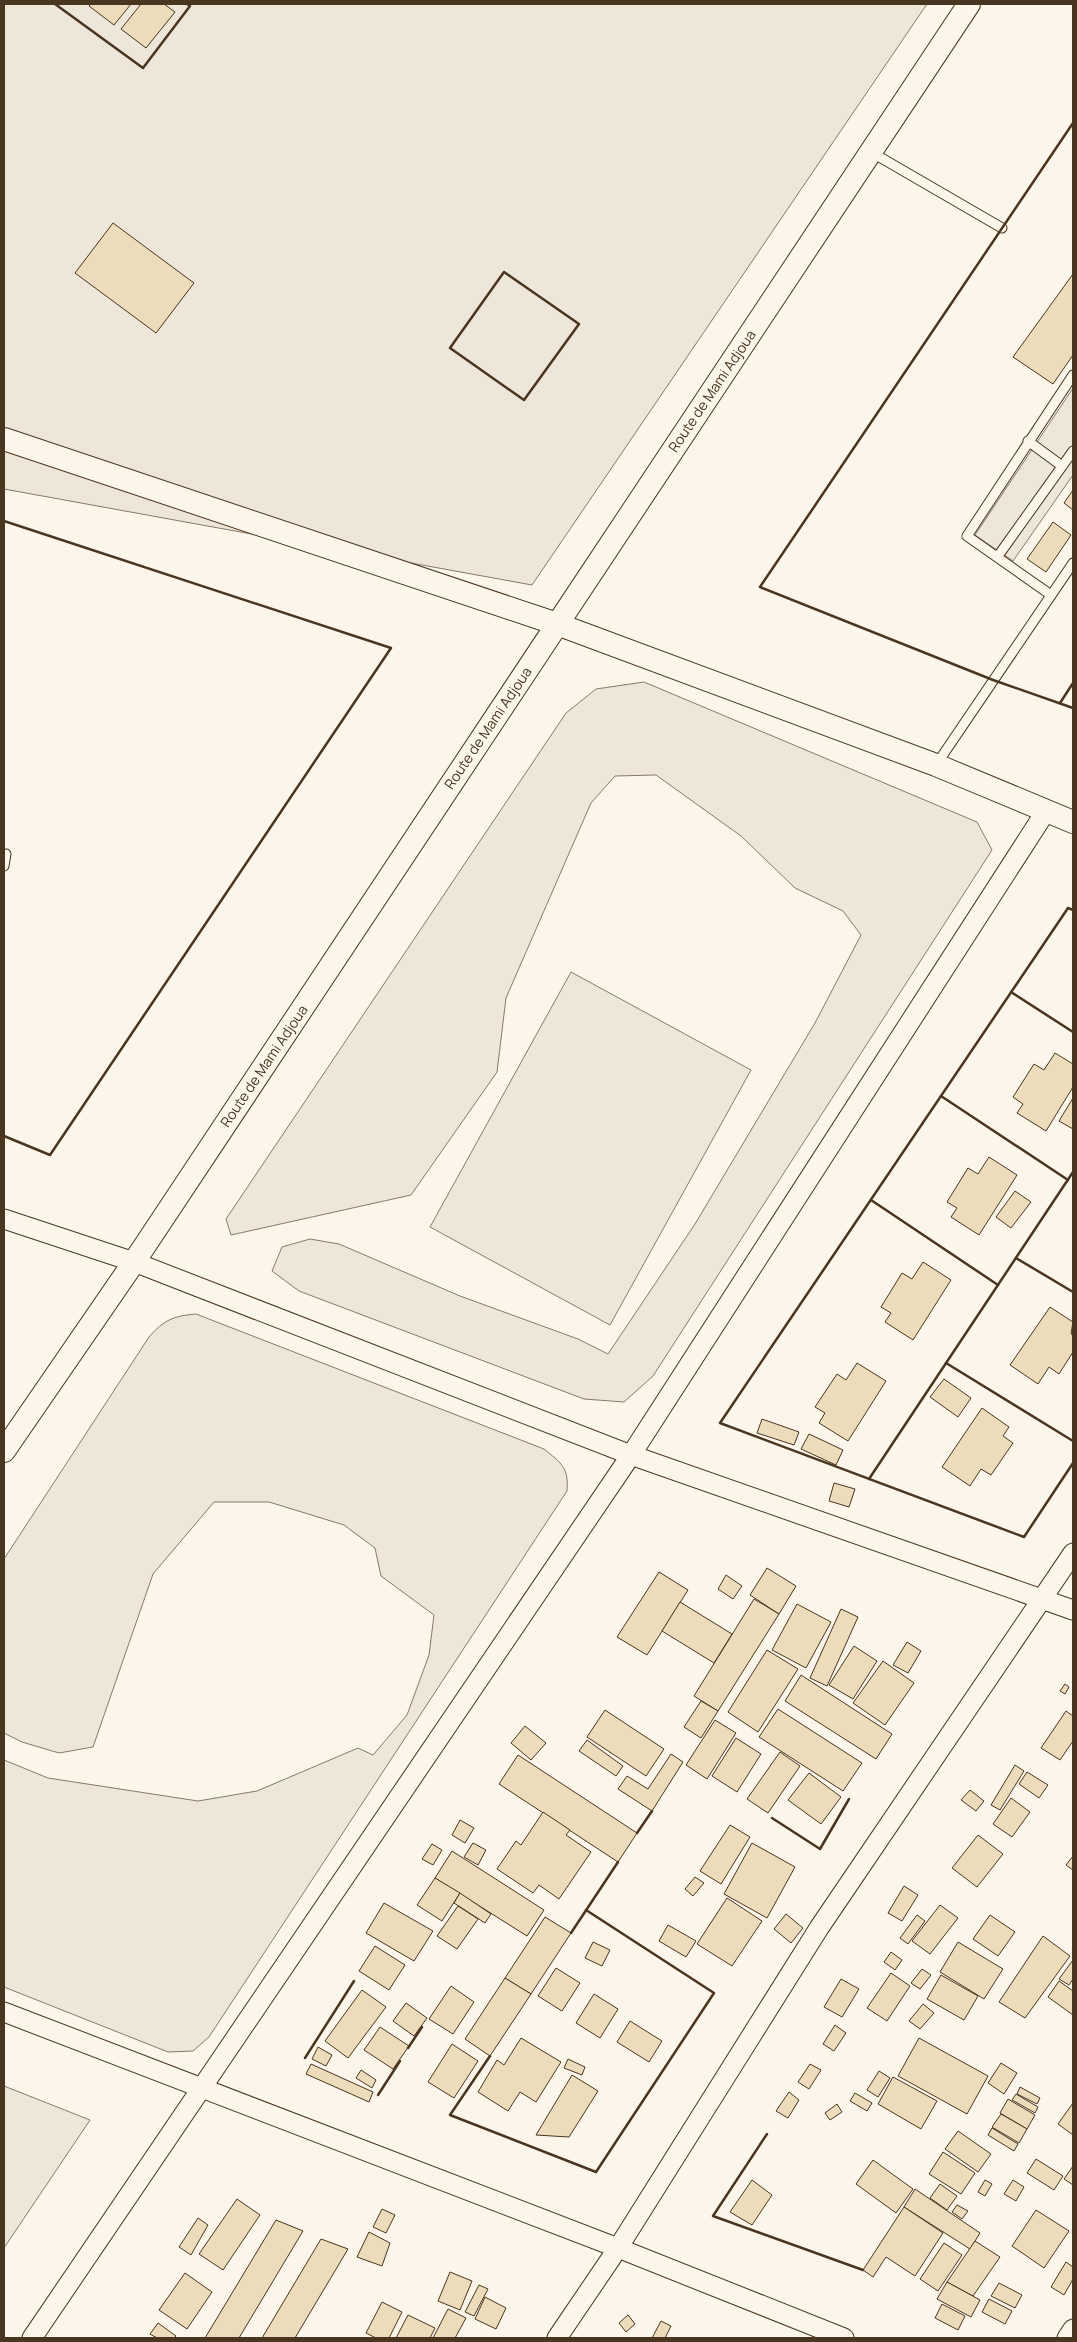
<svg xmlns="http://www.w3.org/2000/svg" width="1077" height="2342" font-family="Manrope,sans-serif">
	<rect width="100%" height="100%" fill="#fbf6e9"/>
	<g fill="#ede6d9" stroke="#887966">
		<polygon points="4,4 927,4 532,585 4,489"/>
		<polygon points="644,682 977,822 992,850 653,1376 624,1402 584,1399 299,1291 272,1271 282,1247 310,1239 339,1244 460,1296 578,1339 608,1354 695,1224 815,1023 861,935 843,911 795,888 741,836 656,775 615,776 591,803 506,998 497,1072 411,1195 231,1235 226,1219 566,713 596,689"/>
		<polygon points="571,972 751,1070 610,1325 430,1227"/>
		<path d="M196,1314L544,1449C561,1463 569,1467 567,1491L209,2037L193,2051L168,2052L4,1987V1760L48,1778L198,1801L257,1791L358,1748L373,1755L407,1715L429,1655L434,1615L381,1576L375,1548L344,1525L269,1502H214L153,1574L93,1747L59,1753L22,1742L4,1733V1559L149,1337C164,1320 173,1316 196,1314Z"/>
	</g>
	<g fill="#ede7d9" stroke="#887966">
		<polygon points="1073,388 1073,475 1013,561 975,535"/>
		<polygon points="4,2086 90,2120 4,2248"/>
	</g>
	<g fill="#ecdcbc" stroke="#4a3520">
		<polygon points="91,4 131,4 114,25 89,6"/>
		<polygon points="141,4 164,4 175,12 146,48 121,29"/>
		<polygon points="113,223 194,283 156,333 75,273"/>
		<polygon points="1073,274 1073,355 1053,384 1013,357"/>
		<polygon points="1073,490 1073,510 1064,503"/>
		<polygon points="1053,522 1071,535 1046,572 1027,559"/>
		<polygon points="1055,1053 1073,1064 1073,1087 1046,1131 1017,1113 1023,1104 1013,1097 1034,1064 1044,1070"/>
		<polygon points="1073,1098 1073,1129 1059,1121"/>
		<polygon points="989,1157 1017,1175 979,1235 951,1217 957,1208 947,1202 968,1168 978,1174"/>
		<polygon points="1015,1191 1031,1202 1011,1228 996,1217"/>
		<polygon points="923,1262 951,1280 913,1340 885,1322 891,1313 881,1307 902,1273 912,1279"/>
		<polygon points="1050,1307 1073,1322 1071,1334 1073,1335 1073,1352 1059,1374 1049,1367 1038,1384 1010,1365"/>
		<polygon points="857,1363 886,1381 848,1441 819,1423 825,1413 815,1407 837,1374 846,1380"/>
		<polygon points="944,1379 971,1398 958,1417 930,1397"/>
		<polygon points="982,1408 1009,1427 1003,1436 1013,1443 991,1475 981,1469 970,1486 942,1467"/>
		<polygon points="762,1419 799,1432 794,1445 757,1433"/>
		<polygon points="809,1434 843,1450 836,1465 801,1449"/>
		<polygon points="834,1483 855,1489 849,1507 829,1501"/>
		<polygon points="767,1568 796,1586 779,1614 750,1595"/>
		<polygon points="659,1572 688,1590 647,1655 617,1637"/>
		<polygon points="726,1575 742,1586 733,1599 718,1589"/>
		<polygon points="754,1599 779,1614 718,1711 694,1696"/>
		<polygon points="680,1602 732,1634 714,1663 662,1631"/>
		<polygon points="797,1604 831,1622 806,1668 772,1650"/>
		<polygon points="841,1609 858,1617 827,1686 810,1678"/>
		<polygon points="907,1642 921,1651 908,1673 893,1665"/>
		<polygon points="854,1646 877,1661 853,1699 829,1685"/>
		<polygon points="767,1650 798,1669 758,1732 728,1712"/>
		<polygon points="883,1661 914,1683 885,1725 853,1703"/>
		<polygon points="801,1675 892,1734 876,1759 785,1701"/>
		<polygon points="1065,1684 1069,1687 1065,1694 1060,1691"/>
		<polygon points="701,1701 718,1711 701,1738 684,1727"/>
		<polygon points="778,1709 862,1763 843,1791 759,1737"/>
		<polygon points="605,1710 664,1749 646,1776 587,1737"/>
		<polygon points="1066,1711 1073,1716 1073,1741 1060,1760 1041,1748"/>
		<polygon points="715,1720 736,1733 707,1779 686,1765"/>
		<polygon points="525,1726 546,1743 531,1760 511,1743"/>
		<polygon points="736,1738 761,1754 737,1792 712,1776"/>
		<polygon points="587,1740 623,1766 616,1776 579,1751"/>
		<polygon points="780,1752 800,1766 768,1813 747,1799"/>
		<polygon points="671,1754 683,1762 652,1811 618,1789 627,1776 648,1789"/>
		<polygon points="518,1755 637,1833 618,1862 499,1784"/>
		<polygon points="1015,1765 1024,1771 1000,1810 991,1805"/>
		<polygon points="1027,1772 1048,1785 1039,1798 1019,1784"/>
		<polygon points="809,1773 841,1797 821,1824 788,1800"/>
		<polygon points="970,1790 984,1801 976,1811 961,1800"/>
		<polygon points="1011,1798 1030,1812 1012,1837 993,1824"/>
		<polygon points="543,1812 570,1830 566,1835 591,1852 559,1899 539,1885 533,1893 497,1869 516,1841 521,1845"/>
		<polygon points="460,1820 474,1828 465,1843 452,1835"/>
		<polygon points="730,1825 750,1837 721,1884 700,1871"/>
		<polygon points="978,1835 1003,1854 977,1887 952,1868"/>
		<polygon points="473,1843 486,1850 478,1865 464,1857"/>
		<polygon points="752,1843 795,1867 767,1918 724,1894"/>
		<polygon points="432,1844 442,1850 433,1865 422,1859"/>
		<polygon points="452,1851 544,1910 527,1936 435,1878"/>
		<polygon points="1073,1856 1073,1870 1066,1865"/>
		<polygon points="695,1877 704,1883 693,1896 685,1889"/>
		<polygon points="435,1878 460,1893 442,1921 417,1905"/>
		<polygon points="904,1886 918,1895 902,1921 888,1913"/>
		<polygon points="460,1893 491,1914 485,1923 454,1903"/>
		<polygon points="727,1898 762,1921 732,1966 697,1944"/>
		<polygon points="384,1903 433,1931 414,1961 366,1933"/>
		<polygon points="940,1905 958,1918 930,1954 912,1941"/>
		<polygon points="458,1906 478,1919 457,1949 437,1936"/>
		<polygon points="786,1914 803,1928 791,1943 774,1929"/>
		<polygon points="917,1915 925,1921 908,1944 900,1938"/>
		<polygon points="990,1915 1015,1932 998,1956 973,1939"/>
		<polygon points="545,1917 571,1933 531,1994 505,1978"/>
		<polygon points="668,1925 696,1941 686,1957 659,1941"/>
		<polygon points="1043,1936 1070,1956 1025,2018 999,2002"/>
		<polygon points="593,1942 610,1950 602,1966 585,1958"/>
		<polygon points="958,1942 1003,1969 984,1999 940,1972"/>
		<polygon points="375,1946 405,1965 389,1990 359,1971"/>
		<polygon points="891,1952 902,1960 895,1970 884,1962"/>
		<polygon points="1073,1960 1073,1979 1069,1985 1059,1979"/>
		<polygon points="556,1968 580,1983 562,2011 538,1996"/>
		<polygon points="922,1969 931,1975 920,1989 911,1983"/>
		<polygon points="891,1973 910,1986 887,2021 867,2008"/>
		<polygon points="941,1975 978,1996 964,2020 927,1999"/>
		<polygon points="505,1978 531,1994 490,2056 465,2039"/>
		<polygon points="841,1979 859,1989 842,2017 824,2007"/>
		<polygon points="1059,1981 1073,1991 1073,2015 1048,1997"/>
		<polygon points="451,1986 474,2002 453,2034 429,2019"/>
		<polygon points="362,1990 386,2007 348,2058 325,2041"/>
		<polygon points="594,1994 618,2009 600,2038 576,2023"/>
		<polygon points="406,2003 427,2018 414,2036 393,2021"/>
		<polygon points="923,2004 934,2013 920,2029 909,2021"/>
		<polygon points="630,2021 662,2041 649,2062 617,2042"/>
		<polygon points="835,2025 846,2033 834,2051 823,2044"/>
		<polygon points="380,2027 409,2046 393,2069 364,2050"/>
		<polygon points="521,2038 561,2062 536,2102 520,2092 508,2111 478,2092 497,2060 504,2065"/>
		<polygon points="919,2038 988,2076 967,2114 898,2076"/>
		<polygon points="452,2044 478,2061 454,2098 428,2082"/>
		<polygon points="318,2047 332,2055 326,2066 312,2059"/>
		<polygon points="568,2059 585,2067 582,2075 564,2068"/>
		<polygon points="1001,2063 1017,2073 1004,2094 988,2083"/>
		<polygon points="311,2064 373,2092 369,2102 306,2074"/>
		<polygon points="810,2064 821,2070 809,2089 798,2082"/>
		<polygon points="361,2070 376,2080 372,2088 356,2078"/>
		<polygon points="879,2071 890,2078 878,2097 867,2090"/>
		<polygon points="572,2075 598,2091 569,2137 536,2135"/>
		<polygon points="893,2077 937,2101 921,2129 878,2104"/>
		<polygon points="1020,2087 1040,2098 1037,2104 1017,2094"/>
		<polygon points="789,2092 799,2100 788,2118 776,2111"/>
		<polygon points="855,2093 872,2103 867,2111 850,2101"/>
		<polygon points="1016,2094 1038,2107 1035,2113 1012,2100"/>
		<polygon points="1008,2099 1035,2115 1027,2129 1000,2113"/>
		<polygon points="1073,2103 1073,2135 1058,2124"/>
		<polygon points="837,2104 842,2112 830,2120 825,2113"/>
		<polygon points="1001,2114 1027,2129 1019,2143 992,2127"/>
		<polygon points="992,2128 1018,2144 1014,2151 988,2135"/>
		<polygon points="958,2131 991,2154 978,2172 945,2149"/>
		<polygon points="943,2152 975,2173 961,2194 929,2174"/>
		<polygon points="1036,2159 1063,2176 1054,2190 1027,2173"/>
		<polygon points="873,2160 913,2189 896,2213 856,2184"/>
		<polygon points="1073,2166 1073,2185 1064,2179"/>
		<polygon points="752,2180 772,2195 752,2225 730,2212"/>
		<polygon points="985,2180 992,2184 985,2196 978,2192"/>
		<polygon points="1013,2180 1024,2187 1016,2201 1004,2194"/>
		<polygon points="940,2184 957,2196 947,2210 930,2198"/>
		<polygon points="915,2189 980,2233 970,2249 904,2207"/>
		<polygon points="237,2199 260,2215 223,2270 199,2254"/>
		<polygon points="957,2205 968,2211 962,2219 952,2212"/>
		<polygon points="904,2207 943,2233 915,2276 886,2257 873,2277 863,2270"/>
		<polygon points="382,2209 395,2215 386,2233 373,2227"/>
		<polygon points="1036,2210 1069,2231 1044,2268 1012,2246"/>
		<polygon points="198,2218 208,2225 191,2255 179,2247"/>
		<polygon points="276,2220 303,2231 239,2338 205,2338"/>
		<polygon points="369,2232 390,2243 382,2266 357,2257"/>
		<polygon points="321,2239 348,2249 295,2338 262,2338"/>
		<polygon points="975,2241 1000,2257 973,2296 947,2282"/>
		<polygon points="944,2243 962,2255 938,2291 920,2279"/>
		<polygon points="1066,2262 1073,2267 1073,2279 1064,2295 1051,2287"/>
		<polygon points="450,2272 472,2281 460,2310 438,2301"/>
		<polygon points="185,2273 212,2292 187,2329 159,2310"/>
		<polygon points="947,2282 980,2300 971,2317 937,2299"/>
		<polygon points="999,2283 1022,2295 1015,2308 991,2296"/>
		<polygon points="479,2285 488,2289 474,2316 465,2312"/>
		<polygon points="485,2297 506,2308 496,2329 475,2319"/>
		<polygon points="989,2299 1012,2311 1005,2324 982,2312"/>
		<polygon points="382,2302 402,2312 389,2338 376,2338 366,2333"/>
		<polygon points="942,2304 965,2316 958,2330 935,2318"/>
		<polygon points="448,2309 466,2318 455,2338 433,2338"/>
		<polygon points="408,2315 435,2328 430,2338 396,2338"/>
		<polygon points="628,2315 635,2324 626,2332 619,2323"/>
		<polygon points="661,2321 671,2326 665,2338 652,2338"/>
		<polygon points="158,2323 176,2336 174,2338 157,2338 150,2334"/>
	</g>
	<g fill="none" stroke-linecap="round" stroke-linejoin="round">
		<defs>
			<g id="service">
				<polyline points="871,152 1002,228"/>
				<polyline points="1028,441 1062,466"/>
				<polyline points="998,556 1073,451"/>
				<polyline points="1051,595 967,536 1073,375"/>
				<polyline points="936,765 1073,563"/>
				<polyline points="4,866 6,854"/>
			</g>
			<g id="minor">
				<polyline points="4,1219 134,1262 631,1455 1073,1610"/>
				<polyline points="4,2012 618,2248 844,2338"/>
				<polyline points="32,2338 631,1455 1046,811"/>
				<polyline points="557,2338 618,2248 819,1928 1073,1553"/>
				<polyline points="1067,2338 1073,2329"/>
			</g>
			<g id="tertiary">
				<polyline points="4,439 557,624 936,765 1073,822"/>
				<polyline points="4,1451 134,1262 969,4"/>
			</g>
		</defs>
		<use href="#service" stroke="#4a3520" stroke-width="11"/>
		<use href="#minor" stroke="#4a3520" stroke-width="21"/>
		<use href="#tertiary" stroke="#4a3520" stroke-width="24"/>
		<use href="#service" stroke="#fbf6e9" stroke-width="9"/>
		<use href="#minor" stroke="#fbf6e9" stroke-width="19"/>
		<use href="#tertiary" stroke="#fbf6e9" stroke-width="22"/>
		<g stroke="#4a3520" stroke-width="2.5">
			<polyline points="55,4 143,68 190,6 187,4"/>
			<polyline points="1073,123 760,587 993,680 1073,708"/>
			<polygon points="504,272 579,324 524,400 450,348"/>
			<polyline points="4,521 391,648 50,1155 4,1136"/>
			<polyline points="1060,703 1073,683"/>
			<polyline points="1073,910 1068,908 720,1423 1024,1537 1073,1463"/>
			<polyline points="1011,992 1073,1032"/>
			<polyline points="941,1096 1068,1180"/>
			<polyline points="871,1200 998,1285"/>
			<polyline points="1016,1258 1073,1292"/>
			<polyline points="946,1363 1073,1441"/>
			<polyline points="869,1479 1073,1172"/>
			<polyline points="772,1818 820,1849 849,1799"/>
			<polyline points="637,1833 652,1811"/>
			<polyline points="571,1933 618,1862"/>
			<polyline points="408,2048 422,2027"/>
			<polyline points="490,2056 450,2115 596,2172 714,1993 586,1910"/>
			<polyline points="305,2058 354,1981"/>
			<polyline points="378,2095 400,2061"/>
			<polyline points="767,2134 713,2216 863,2270"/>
		</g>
	</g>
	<g text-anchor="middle" stroke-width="4" stroke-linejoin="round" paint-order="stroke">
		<g font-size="14" fill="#4a3520" stroke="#fbf6e9">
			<text transform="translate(712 391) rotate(-56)" y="5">Route de Mami Adjoua</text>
			<text transform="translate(488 728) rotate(-56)" y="5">Route de Mami Adjoua</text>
			<text transform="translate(264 1066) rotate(-56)" y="5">Route de Mami Adjoua</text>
		</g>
	</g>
	<rect width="1077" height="2342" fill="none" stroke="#4a3520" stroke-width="10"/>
</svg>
